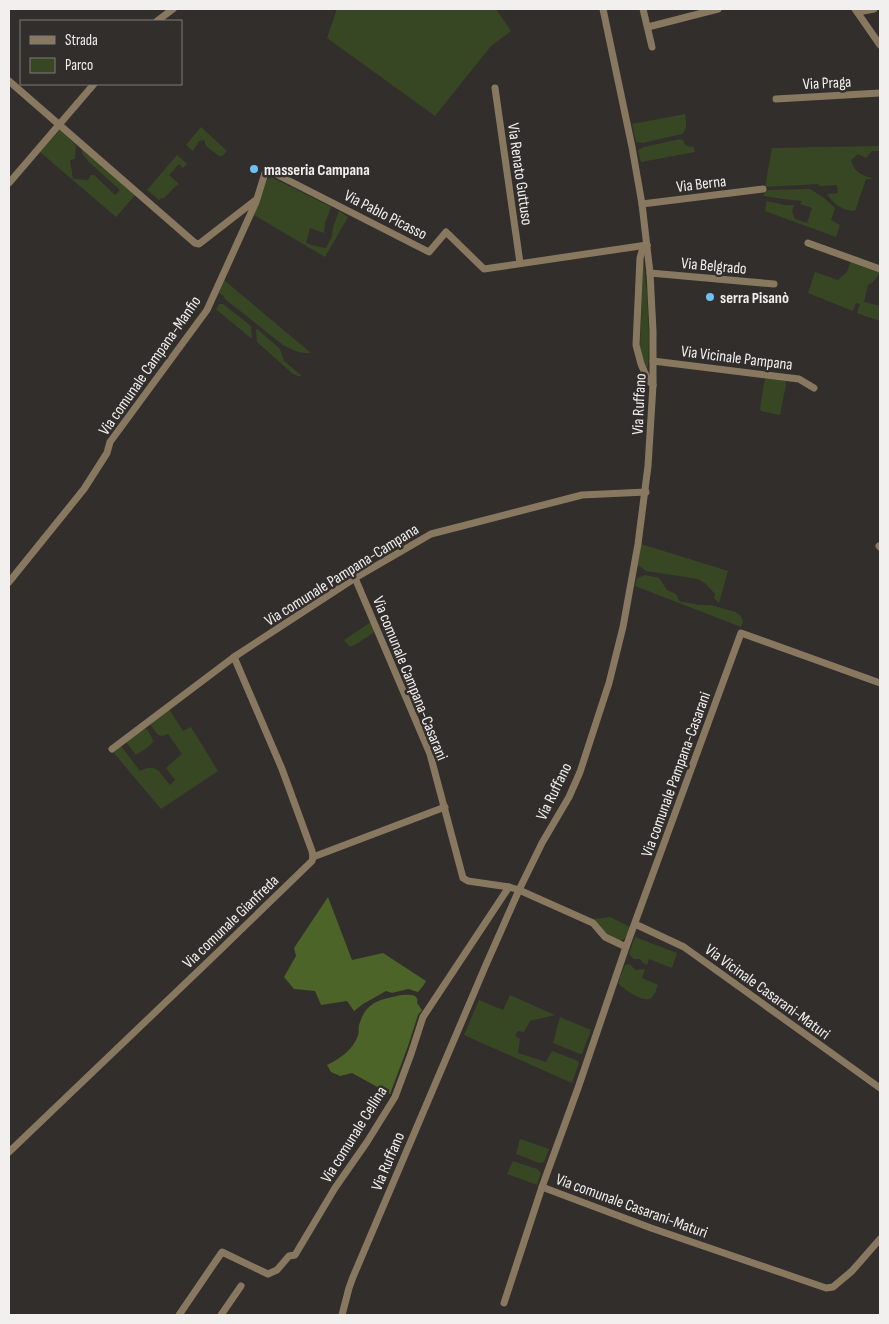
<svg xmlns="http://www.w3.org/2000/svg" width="889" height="1324" font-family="'Sofia Sans Condensed',sans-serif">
	<rect width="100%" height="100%" fill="#312e2c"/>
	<g fill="#384723">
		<polygon points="337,9 496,9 511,31 491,46 435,116 327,38"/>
		<path d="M685,114C686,121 688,129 682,134L643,143L636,142L632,124Z"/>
		<polygon points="201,127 227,151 222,156 219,156 206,146 204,140 199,141 193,151 186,145"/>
		<polygon points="60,130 76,145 75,159 70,160 73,179 88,180 91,175 94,175 115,195 120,190 88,161 82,153 82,148 136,194 116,217 40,152"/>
		<path d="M680,139L684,141C684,147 689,146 694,147L695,152L641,162L638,150L644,147Z"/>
		<path d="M880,146V151H872L866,158L858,154L851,160C854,173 863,175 874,179H866L855,211C841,210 835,205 827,194L838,193L837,185L820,186L818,184L765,187L772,148Z"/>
		<polygon points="177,155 187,164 183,168 179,164 169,175 179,184 176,186 164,198 161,198 159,200 147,190"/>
		<polygon points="271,177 331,207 325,223 324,233 310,228 306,243 319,247 326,248 332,236 333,228 339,211 348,217 325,257 254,215 267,179"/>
		<polygon points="810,189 824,198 835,208 831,220 840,225 836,237 765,211 767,201 784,205 794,205 792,211 795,219 807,223 812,208 800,204 802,201 783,199 764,196 764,190"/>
		<polygon points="643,255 647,293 649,338 648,367 644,366 640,352"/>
		<polygon points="851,261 880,271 880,273 873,282 868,285 864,302 880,306 880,321 857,313 860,304 856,303 853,311 808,293 815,272 838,280 847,272"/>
		<path d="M224,280L311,353C300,354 293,350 283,345L225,299L224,296L219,293Z"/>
		<polygon points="219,304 223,304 251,326 252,339 218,311 216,310"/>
		<polygon points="257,329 280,349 284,361 302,376 298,376 293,374 257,342 256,330"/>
		<polygon points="766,378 786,381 786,385 780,415 761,411 760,409 764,383"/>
		<polygon points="641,544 728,571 719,603 714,598 715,594 706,584 698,579 646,571 638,565"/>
		<polygon points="645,575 659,578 667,590 676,594 679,601 699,605 711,605 735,612 741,616 743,622 741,627 635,586 637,578"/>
		<polygon points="371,622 374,631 373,633 358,643 350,647 344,640"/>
		<path d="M169,709L183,731L191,727L218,771L161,809L113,752L121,746L140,771C158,762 159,773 170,785L175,780L166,768L182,754L168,734L162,736L158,735L150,724Z"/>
		<polygon points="144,729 147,729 152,738 153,742 148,747 136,755 126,742"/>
		<path d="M610,917L630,927C629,931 627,936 624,939C614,945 599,926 594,919Z"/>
		<polygon points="635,937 677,953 672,968 649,959 647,965 643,963 640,959 634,959 629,954"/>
		<path d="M630,964L635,970L645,969L642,978L658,985C656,989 655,996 650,999C643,1002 623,989 618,983L625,965Z"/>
		<polygon points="510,995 555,1015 530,1021 524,1032 518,1031 515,1036 520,1039 518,1053 546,1062 552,1051 578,1061 579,1063 572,1083 464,1035 479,1000 503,1010"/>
		<polygon points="560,1017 591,1030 582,1054 580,1054 553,1043"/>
		<polygon points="520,1139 549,1149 544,1162 539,1163 516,1154"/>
		<polygon points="513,1161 537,1169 541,1173 537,1185 507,1174"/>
	</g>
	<g fill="#4c6427">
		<polygon points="328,897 352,960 383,953 426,981 423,986 418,992 408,989 392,993 386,991 363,1004 354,1011 347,1001 321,1005 315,991 294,989 284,977 296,956 294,948"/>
		<path d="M401,995C407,995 420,993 417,1003L422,1010L418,1015L408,1046L390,1094L352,1073L340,1076L331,1072L327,1065C339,1059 350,1052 356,1040C360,1033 358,1031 359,1025C360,1022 361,1020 362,1017C370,1000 384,999 401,995Z"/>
	</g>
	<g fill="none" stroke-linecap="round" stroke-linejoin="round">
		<g stroke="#897860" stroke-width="7">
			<polyline points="643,9 652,47"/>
			<polyline points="855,9 880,45"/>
			<polyline points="858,12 874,9"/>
			<polyline points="157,21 173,9"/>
			<polyline points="648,27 718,9"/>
			<polyline points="9,81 195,243 199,244 257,199 265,173 270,171 429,252 446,232 484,269 647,245"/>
			<polyline points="495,88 520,263"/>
			<polyline points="776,99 880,93"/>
			<polyline points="9,183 94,84"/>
			<polyline points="642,204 763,189"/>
			<polyline points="808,243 880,269"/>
			<polyline points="647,245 642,251 640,258 636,345 641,364 648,380 653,385"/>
			<polyline points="650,273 774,284"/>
			<polyline points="653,361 799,379 814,388"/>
			<polyline points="879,546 880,547"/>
			<polyline points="355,578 430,754 463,878 468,881 509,887 519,890 593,923 605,937 626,947 741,633 880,683"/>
			<polyline points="9,582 84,489 107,453 110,442 207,310 256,202"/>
			<polyline points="112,749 234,657 355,578 431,534 582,495 646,492"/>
			<polyline points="313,857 445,807"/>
			<polyline points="635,924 684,947 880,1088"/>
			<polyline points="626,947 578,1088 542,1187 651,1228 826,1288 833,1287 852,1271 880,1239"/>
			<polyline points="9,1152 216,954 312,861 313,857 312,851 282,769 234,657"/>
			<polyline points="504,1303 542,1187"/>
			<polyline points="179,1315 222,1252 268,1274 277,1270 289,1256 295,1255 335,1188 367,1142 395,1097 411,1054 423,1017 509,887"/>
			<polyline points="221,1315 241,1286"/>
			<polyline points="342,1315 349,1288 353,1277 485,967 519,890 542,843 569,797 580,772 609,683 623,627 638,544 648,466 653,385 653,331 650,273 642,204 632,147 603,9"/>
		</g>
	</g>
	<g fill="#6dc2f3" stroke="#312e2c" stroke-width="2">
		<circle cx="254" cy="169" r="5"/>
		<circle cx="710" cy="297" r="5"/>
	</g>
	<g text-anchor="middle" stroke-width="5" stroke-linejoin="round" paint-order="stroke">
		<g font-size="16" fill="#f2f0ef" stroke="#312e2c">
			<text transform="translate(827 82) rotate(-3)" y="6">Via Praga</text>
			<text transform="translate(521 174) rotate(82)" y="6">Via Renato Guttuso</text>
			<text transform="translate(701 183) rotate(-7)" y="6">Via Berna</text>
			<text transform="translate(386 214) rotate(27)" y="6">Via Pablo Picasso</text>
			<text transform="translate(714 265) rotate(5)" y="6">Via Belgrado</text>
			<text transform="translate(737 357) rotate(7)" y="6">Via Vicinale Pampana</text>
			<text transform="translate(149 365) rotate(-55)" y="6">Via comunale Campana-Manfio</text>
			<text transform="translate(638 404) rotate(-87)" y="6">Via Ruffano</text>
			<text transform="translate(341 574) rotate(-32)" y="6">Via comunale Pampana-Campana</text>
			<text transform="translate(411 678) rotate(68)" y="6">Via comunale Campana-Casarani</text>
			<text transform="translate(675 774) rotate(-70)" y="6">Via comunale Pampana-Casarani</text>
			<text transform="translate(553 791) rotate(-64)" y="6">Via Ruffano</text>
			<text transform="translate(230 921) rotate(-44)" y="6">Via comunale Gianfreda</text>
			<text transform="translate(768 991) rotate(36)" y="6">Via Vicinale Casarani-Maturi</text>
			<text transform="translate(353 1134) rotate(-58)" y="6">Via comunale Cellina</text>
			<text transform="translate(387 1161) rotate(-67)" y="6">Via Ruffano</text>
			<text transform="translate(632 1205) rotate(20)" y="6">Via comunale Casarani-Maturi</text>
		</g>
		<g font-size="16" font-weight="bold" fill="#f2f0ef" stroke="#312e2c" text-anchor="start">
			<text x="264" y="175">masseria Campana</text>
			<text x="720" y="303">serra Pisanò</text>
		</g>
	</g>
	<rect width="889" height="1324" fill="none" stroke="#f2f0ef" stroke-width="20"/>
	<rect x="20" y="20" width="162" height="65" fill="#312e2c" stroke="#7e7c7a"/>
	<rect x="30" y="36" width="25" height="8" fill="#897860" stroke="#7e7c7a"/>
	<text x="65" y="45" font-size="15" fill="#f2f0ef">Strada</text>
	<rect x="30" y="58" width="25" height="15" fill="#384723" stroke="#7e7c7a"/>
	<text x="65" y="70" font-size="15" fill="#f2f0ef">Parco</text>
</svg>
